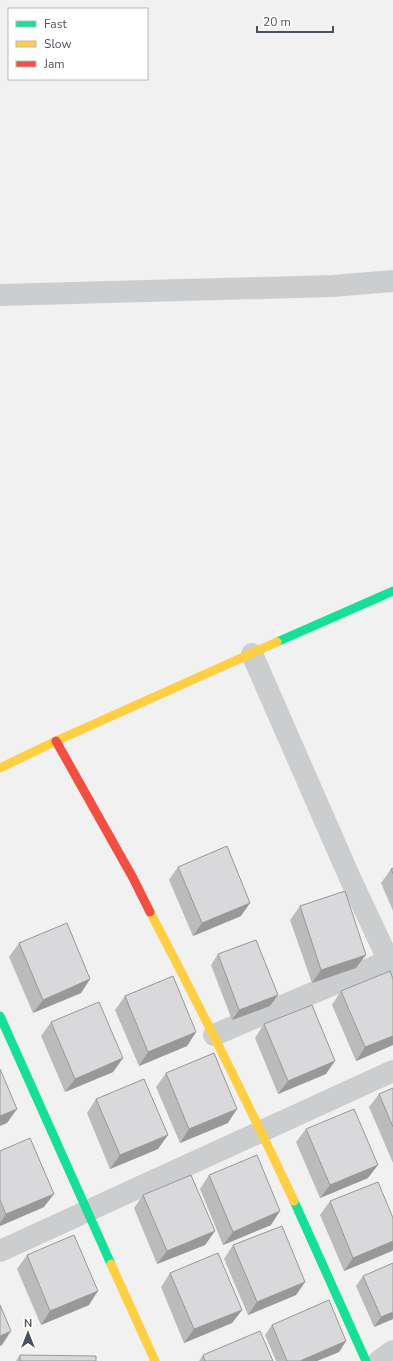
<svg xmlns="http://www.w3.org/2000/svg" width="393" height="1361" font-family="'Nunito Sans',sans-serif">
	<rect width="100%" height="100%" fill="#f2f1f1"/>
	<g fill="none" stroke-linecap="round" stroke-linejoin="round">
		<g stroke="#cbcdcf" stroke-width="22">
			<polyline points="0,295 333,286 393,281"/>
			<polyline points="252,654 350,878 393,970"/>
			<polyline points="214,1035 393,959"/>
			<polyline points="0,1251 393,1071"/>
			<polyline points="379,1361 393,1351"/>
		</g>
		<g stroke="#16e098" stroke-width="9">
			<polyline points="277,642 393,591"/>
			<polyline points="0,1016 111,1264"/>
			<polyline points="294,1201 366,1361"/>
		</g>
		<g stroke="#ffcf43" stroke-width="9">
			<polyline points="0,768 56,741 277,642"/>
			<path d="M150,912C200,1007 248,1103 294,1201"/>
			<polyline points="111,1264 155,1361"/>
		</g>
		<polyline stroke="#f24e42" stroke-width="9" points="56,741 133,878 150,912"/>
	</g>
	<g fill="#bbbbbc">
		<polygon points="178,867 241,916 193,936 169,880"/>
		<polygon points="393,868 393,911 381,883 391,869"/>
		<polygon points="300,906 356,968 312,983 290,920"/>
		<polygon points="19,943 90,979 81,993 33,1013 9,957"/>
		<polygon points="218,954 270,1006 232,1020 211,965"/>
		<polygon points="393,979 393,1045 356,1061 332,1005 341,991"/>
		<polygon points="125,996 196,1032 187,1046 139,1066 115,1010"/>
		<polygon points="51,1022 123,1058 113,1072 65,1092 41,1036"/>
		<polygon points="264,1024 326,1074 278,1094 255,1038"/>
		<polygon points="166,1073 228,1123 180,1143 156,1087"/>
		<polygon points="393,1088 393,1163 369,1107 379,1094"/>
		<polygon points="96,1099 158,1149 110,1169 87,1113"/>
		<polygon points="306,1129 368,1178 320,1198 296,1142"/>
		<polygon points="0,1151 44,1207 0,1226"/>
		<polygon points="209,1175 271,1225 223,1245 200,1189"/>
		<polygon points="143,1195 215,1231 205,1245 157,1264 134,1208"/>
		<polygon points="330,1201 392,1251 344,1271 320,1215"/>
		<polygon points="233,1245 305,1282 296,1295 248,1315 224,1259"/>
		<polygon points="27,1255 89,1305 41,1325 17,1269"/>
		<polygon points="170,1273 242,1310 232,1323 184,1343 161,1287"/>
		<polygon points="363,1276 393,1319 374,1327 356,1286"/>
		<polygon points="272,1325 346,1341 339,1352 317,1361 276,1361 265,1335"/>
		<polygon points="20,1355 96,1361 16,1361"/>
		<polygon points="203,1355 273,1361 199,1361"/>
	</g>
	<g fill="#989899">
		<polygon points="250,903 241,916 193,936 202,923"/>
		<polygon points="366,955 356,968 312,983 321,970"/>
		<polygon points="90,979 81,993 33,1013 43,1000"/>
		<polygon points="278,995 270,1006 232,1020 239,1010"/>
		<polygon points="196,1032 187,1046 139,1066 148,1052"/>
		<polygon points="393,1036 393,1045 356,1061 365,1047"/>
		<polygon points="123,1058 113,1072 65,1092 75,1079"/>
		<polygon points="335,1061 326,1074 278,1094 288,1081"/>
		<polygon points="17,1109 7,1123 0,1126 0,1116"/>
		<polygon points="237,1109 228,1123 180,1143 189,1129"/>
		<polygon points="168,1135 158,1149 110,1169 120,1155"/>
		<polygon points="378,1165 368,1178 320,1198 330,1185"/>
		<polygon points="54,1194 44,1207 0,1226 0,1223 6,1214"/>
		<polygon points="280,1211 271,1225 223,1245 233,1232"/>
		<polygon points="215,1231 205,1245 157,1264 167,1251"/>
		<polygon points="393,1241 393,1250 392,1251 344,1271 353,1258"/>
		<polygon points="305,1282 296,1295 248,1315 257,1302"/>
		<polygon points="98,1291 89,1305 41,1325 50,1311"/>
		<polygon points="242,1310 232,1323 184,1343 194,1329"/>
		<polygon points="393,1312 393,1319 374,1327 381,1317"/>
		<polygon points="11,1331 2,1345 0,1346 0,1336"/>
		<polygon points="346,1341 339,1352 317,1361 300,1361"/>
	</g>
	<g fill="#d9d9db" stroke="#989899">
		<polygon points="227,846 250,903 202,923 178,867"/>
		<polygon points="393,868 393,874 391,869"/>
		<polygon points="345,891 366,955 321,970 300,906"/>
		<polygon points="67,923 90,979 43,1000 19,943"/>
		<polygon points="256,940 278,995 239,1010 218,954"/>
		<polygon points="390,971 393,979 393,1036 365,1047 341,991"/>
		<polygon points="173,976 196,1032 148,1052 125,996"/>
		<polygon points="99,1002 123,1058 75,1079 51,1022"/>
		<polygon points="312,1005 335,1061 288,1081 264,1024"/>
		<polygon points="214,1053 237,1109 189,1129 166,1073"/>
		<polygon points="0,1069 17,1109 0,1116"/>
		<polygon points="144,1079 168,1135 120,1155 96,1099"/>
		<polygon points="393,1088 393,1127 379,1094"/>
		<polygon points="354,1109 378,1165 330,1185 306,1129"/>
		<polygon points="30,1138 54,1194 6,1214 0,1200 0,1151"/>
		<polygon points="257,1155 280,1211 233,1232 209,1175"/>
		<polygon points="191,1175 215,1231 167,1251 143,1195"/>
		<polygon points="378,1182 393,1218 393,1241 353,1258 330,1201"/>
		<polygon points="282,1226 305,1282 257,1302 233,1245"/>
		<polygon points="74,1235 98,1291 50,1311 27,1255"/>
		<polygon points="218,1253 242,1310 194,1329 170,1273"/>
		<polygon points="393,1263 393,1312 381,1317 363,1276"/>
		<polygon points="329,1300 346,1341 300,1361 287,1361 272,1325"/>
		<polygon points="0,1305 11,1331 0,1336"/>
		<polygon points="260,1331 273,1361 205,1361 203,1355"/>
		<polygon points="20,1355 96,1356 96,1361 20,1361"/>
	</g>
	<rect x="8" y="8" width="140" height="72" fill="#ffffff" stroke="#b6babe"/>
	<rect x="16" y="21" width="20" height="6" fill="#16e098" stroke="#b6babe"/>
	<text x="44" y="28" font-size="12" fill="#49535d">Fast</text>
	<rect x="16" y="41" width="20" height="6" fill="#ffcf43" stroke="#b6babe"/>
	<text x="44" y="48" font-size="12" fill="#49535d">Slow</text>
	<rect x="16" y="61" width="20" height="6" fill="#f24e42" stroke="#b6babe"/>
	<text x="44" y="68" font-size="12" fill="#49535d">Jam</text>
	<g transform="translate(28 1333)" stroke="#ffffff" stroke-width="3" paint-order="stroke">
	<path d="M0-3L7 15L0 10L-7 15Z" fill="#49535d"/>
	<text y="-6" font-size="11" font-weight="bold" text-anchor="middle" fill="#49535d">N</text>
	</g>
	<path d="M257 26v6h76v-6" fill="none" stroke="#49535d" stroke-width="2"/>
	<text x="263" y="26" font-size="12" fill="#49535d" stroke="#ffffff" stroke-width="3" paint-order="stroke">20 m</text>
</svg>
